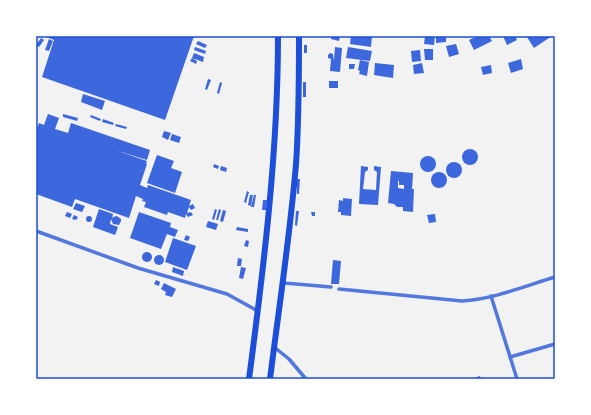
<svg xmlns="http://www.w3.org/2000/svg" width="591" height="415" font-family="Arial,sans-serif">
	<rect width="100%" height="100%" fill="#f2f2f2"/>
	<g fill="#3d67dc" fill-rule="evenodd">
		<polygon points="44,36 194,36 165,120 42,77 54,40"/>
		<polygon points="331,36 340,36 339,41 331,39"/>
		<polygon points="351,36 372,36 371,47 350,44"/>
		<polygon points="425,36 435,36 434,45 424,44"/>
		<polygon points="436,36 446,36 446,42 436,43"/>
		<polygon points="478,36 489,36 492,41 474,50 469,40"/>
		<polygon points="503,36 515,36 517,40 507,45"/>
		<polygon points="528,36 552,36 534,48 527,37"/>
		<polygon points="41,38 44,40 39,47 36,45"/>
		<polygon points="49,39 53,41 49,51 45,50"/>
		<polygon points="198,41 207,45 205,48 196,44"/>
		<polygon points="456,44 459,54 449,57 446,46"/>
		<rect x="304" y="45" width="3" height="8"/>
		<polygon points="195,47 206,51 205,54 194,50"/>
		<polygon points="335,47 342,48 340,72 330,71 331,59 328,58 328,55 330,53 333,54 334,61"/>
		<polygon points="348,47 372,51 370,61 346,58"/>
		<polygon points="424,49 433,49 433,60 425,60"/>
		<polygon points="420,50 421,61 412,62 411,51"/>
		<polygon points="194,53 204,57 203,62 192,58"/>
		<polygon points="192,58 197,61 196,64 190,61"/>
		<polygon points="521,59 523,69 511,73 508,63"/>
		<polygon points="360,60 369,62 367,76 359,74 360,71 358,70"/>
		<polygon points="375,63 394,65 393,78 374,75"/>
		<polygon points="422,63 424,73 414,74 413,65"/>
		<polygon points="349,64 355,64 354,69 349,69"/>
		<polygon points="491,65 492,73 483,75 481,67"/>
		<polygon points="208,79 211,80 207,90 205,89"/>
		<rect x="329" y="81" width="9" height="7"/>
		<polygon points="220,82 222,83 219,94 217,93"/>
		<rect x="303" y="82" width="3" height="15"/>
		<polygon points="83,94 105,101 102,110 81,102"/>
		<polygon points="48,114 59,118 55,129 68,133 71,123 150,150 147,160 115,150 147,161 146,164 147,164 140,185 147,188 148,185 191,200 189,206 193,204 195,208 191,210 189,207 187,213 191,212 193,215 188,217 186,214 185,218 168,212 167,215 144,207 146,202 142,201 143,199 136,196 129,218 75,199 72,207 36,194 36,131 39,123 44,125"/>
		<polygon points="63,114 78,118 77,121 63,117"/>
		<polygon points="91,115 101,119 100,121 90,117"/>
		<polygon points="103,119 114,123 113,125 102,122"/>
		<polygon points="116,124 127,127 126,129 115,126"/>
		<polygon points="164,131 171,133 168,140 162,137"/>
		<polygon points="172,134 181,137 179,143 170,140"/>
		<circle cx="470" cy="157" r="8"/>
		<polygon points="157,155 174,161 171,168 182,172 175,193 147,183"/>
		<circle cx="428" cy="164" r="8"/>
		<circle cx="454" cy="170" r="8"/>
		<polygon points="214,164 219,166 218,169 213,167"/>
		<polygon points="221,166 227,168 226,172 220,170"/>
		<polygon points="361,166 368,167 368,170 365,172 363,189 376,190 377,172 374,170 374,166 381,167 378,205 359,204"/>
		<path d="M391,171L413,173L412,189H414L413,212L403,211V207H397L394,204L388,203ZM398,181H399V185H404V189L398,188Z"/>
		<circle cx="439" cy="180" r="8"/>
		<polygon points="297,179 300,179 299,194 297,194"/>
		<polygon points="247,191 249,192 246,203 244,202"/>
		<polygon points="250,195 253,195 251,206 248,205"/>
		<polygon points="254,195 256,195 254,207 251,207"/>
		<polygon points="343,198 352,199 351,216 341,215 341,212 338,212 339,200 343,201"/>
		<polygon points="263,200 267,200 266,210 262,210"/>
		<polygon points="76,203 85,206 82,212 73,209"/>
		<polygon points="99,209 113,214 112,219 113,217 117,216 121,219 121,221 119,225 113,224 111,219 110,224 118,227 115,235 93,227"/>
		<polygon points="215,209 217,210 214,220 212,219"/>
		<polygon points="219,209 221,210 218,220 216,220"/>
		<polygon points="223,210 226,211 223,222 220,221"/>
		<polygon points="296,211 299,211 297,226 295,225"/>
		<polygon points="67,212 72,214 70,218 65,216"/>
		<polygon points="139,212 171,223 170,227 178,230 175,237 167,234 161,249 130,238"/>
		<polygon points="311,212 315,212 315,216 312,216"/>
		<polygon points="435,214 436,222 429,223 427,215"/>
		<polygon points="74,215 78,217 76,220 72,219"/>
		<circle cx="89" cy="219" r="3"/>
		<polygon points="208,221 218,224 216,230 206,227"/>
		<polygon points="237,227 248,229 248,232 236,230"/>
		<polygon points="186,235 190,237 188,241 184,240"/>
		<polygon points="173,238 196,246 187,270 165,262"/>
		<polygon points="246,240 249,241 248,247 244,246"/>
		<circle cx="147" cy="257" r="5"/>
		<circle cx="159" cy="260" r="5"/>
		<polygon points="238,258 242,259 241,266 237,266"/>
		<polygon points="333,260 341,261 339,284 331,284"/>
		<polygon points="173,267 184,271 183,276 172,272"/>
		<polygon points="241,267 246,268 243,279 239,278"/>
		<polygon points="156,280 160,282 159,286 154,284"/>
		<polygon points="164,283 176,289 172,297 165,295 166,292 161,289"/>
		<polygon points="480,376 481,379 471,379"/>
	</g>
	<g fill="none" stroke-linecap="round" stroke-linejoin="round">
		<g stroke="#5277de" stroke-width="3.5">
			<polyline points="36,231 138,268 227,294 258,311"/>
			<polyline points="284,283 331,287"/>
			<path d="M339,289L462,301C494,299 525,286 555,277"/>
			<polyline points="491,296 517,379"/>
			<polyline points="274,347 289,359 306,379"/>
			<polyline points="510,357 555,344"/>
		</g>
		<g stroke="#1d4ed8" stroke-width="6">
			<path d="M249,379C264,265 278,151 278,36"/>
			<path d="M270,379C279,307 290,236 296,164C299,121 299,79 299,36"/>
		</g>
	</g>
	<rect width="591" height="415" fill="none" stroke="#ffffff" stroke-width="74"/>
	<rect x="37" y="37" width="517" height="341" fill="none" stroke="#1d4ed8" stroke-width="1.5"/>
</svg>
